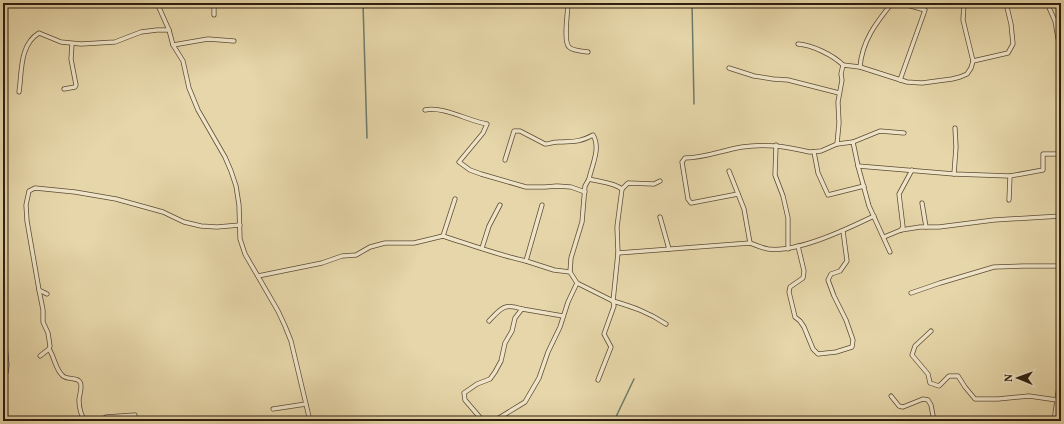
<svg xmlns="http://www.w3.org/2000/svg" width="1064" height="424" font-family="Vollkorn,serif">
	<rect width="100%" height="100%" fill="#e6d6a9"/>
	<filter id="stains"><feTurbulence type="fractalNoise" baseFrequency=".005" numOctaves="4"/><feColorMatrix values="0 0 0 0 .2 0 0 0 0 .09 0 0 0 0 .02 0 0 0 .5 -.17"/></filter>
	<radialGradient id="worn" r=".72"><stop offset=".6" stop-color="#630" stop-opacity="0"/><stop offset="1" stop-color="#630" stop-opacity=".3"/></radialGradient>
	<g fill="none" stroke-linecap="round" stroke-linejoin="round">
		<g stroke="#6c7b6b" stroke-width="1.5">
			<polyline points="363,3 367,138"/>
			<polyline points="692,3 694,104"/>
			<polyline points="614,421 634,379"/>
		</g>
		<defs>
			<g id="minor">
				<polyline points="157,3 169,30 173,45 183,61 189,88 198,110 225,157 231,171 236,186 239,205 240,239 245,254 278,311 285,326 291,341 310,421"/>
				<polyline points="214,3 214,15"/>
				<polyline points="253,3 253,4"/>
				<path d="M568,3C568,12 563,41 569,47C573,51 582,51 588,52"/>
				<polyline points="900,3 925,10 900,80"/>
				<polyline points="1047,3 1055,21 1059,44 1061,70"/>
				<polyline points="3,5 11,3"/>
				<path d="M798,44C812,45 833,55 843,65"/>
				<polyline points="173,45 208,39 234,41"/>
				<polyline points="973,61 1008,53 1013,44 1011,24 1006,3"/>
				<path d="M860,67C862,41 876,23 892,3"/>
				<polyline points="729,68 754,76 773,79 788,80 839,93"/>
				<polyline points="64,89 75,87 76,85 71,59 72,44"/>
				<path d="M19,92C22,73 19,45 39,33L61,42L81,44L115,42L141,32L157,30H169"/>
				<path d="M425,110C444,106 468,121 487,124L483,133L459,162L470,170L481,174L526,187H545L557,186L571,187L585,192"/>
				<polyline points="853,142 880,131 904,133"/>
				<polyline points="837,144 853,142 858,166 869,206 890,252"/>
				<polyline points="776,145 775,175 783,196 788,218 788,249"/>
				<polyline points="814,152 818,173 828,195 864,186"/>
				<path d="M505,160L514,131H520L545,144C549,144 553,142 558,142C573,141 578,143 593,135C601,148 592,165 589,179"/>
				<polyline points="858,166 954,174 1010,176 1043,170 1043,154 1061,154"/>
				<polyline points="729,171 744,209 750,243"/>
				<polyline points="954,174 956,147 955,128"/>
				<path d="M738,194L691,203L688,199L682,162L685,158C705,158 723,150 742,147C767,143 786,147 810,152L821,151L837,144L839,123L838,102L842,80L841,74L843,65L860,67L907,82L922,83L952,79L960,77L967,74L971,68L973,61L963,20L964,3"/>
				<path d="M455,199L443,236C471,245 498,255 526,261"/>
				<polyline points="1009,200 1010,176"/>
				<polyline points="922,203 926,227"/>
				<polyline points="542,205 526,261 554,270 570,272"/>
				<polyline points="660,217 669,249"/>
				<polyline points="901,230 903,227 899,194 912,170"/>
				<polyline points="884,237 901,230 920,227 939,227 994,220 1061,216"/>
				<polyline points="798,246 804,271 803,278 790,287 789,292 795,317 800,321 804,327 813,349 818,354 836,352 852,347 853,340 846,320 834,296 828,280 831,274 840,271 847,261 843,231"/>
				<polyline points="482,248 489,226 500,205"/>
				<path d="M618,253L750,243C755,245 762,248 768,249C797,253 847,229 874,216"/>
				<polyline points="258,276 322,263 342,256 356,255 370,247 385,243 414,243 443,236"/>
				<path d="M577,283L570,272L571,258L582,222L585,186L589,179C600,182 613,182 622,189"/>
				<polyline points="39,290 43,310 43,322 48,333 50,346 49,349 40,356"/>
				<polyline points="911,293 940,283 994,267 1024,266 1061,266"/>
				<polyline points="47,294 39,290 27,221 26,205 29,191 35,188 75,192 116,199 163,212 184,222 201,226 217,227 240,225"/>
				<path d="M489,321C501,308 504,303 522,309"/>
				<polyline points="3,325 7,365 6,373 3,375"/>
				<polyline points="931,331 915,346 912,355 928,374 930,383 939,386 949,376 958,376 965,387 975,399 998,399 1029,396 1057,400"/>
				<path d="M49,349C55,358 55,369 63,376C68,380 77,377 80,382C83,386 79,396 79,400C79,407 81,415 85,421"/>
				<path d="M598,380L611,347L604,334L614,306L613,301C633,307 648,312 666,324"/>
				<polyline points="891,396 899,406 903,407 923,399 928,400 931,405 934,421"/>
				<polyline points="273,409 306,404"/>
				<polyline points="101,421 106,417 135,415"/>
				<polyline points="483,421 465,400 464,393 477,384 490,379 495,372 501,361 505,343 512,331 515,318 522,309 563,316"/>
				<polyline points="494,421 525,402 539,378 548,352 560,327 568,302 577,283 613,301 618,253 617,227 622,189 628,183 654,184 660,181"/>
				<polyline points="966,421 1003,419 1029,421"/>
				<polyline points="1054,421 1061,372"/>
			</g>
		</defs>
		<use href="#minor" stroke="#5c4c36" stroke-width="5"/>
		<use href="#minor" stroke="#efe4c7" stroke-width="3.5"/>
	</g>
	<rect width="1064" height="424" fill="none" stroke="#e6d6a9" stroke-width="16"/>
	<rect x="4" y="4" width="1056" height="416" fill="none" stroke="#2e1e0f" stroke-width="2"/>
	<rect x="8" y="8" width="1048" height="408" fill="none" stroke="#2e1e0f"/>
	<g transform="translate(1018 378) rotate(271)" stroke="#efe4c7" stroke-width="3" paint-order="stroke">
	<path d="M0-3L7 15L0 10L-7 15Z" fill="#2e1e0f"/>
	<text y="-6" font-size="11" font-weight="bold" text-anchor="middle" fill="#2e1e0f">N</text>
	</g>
	<rect width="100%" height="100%" filter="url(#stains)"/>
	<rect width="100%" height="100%" fill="url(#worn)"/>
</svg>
